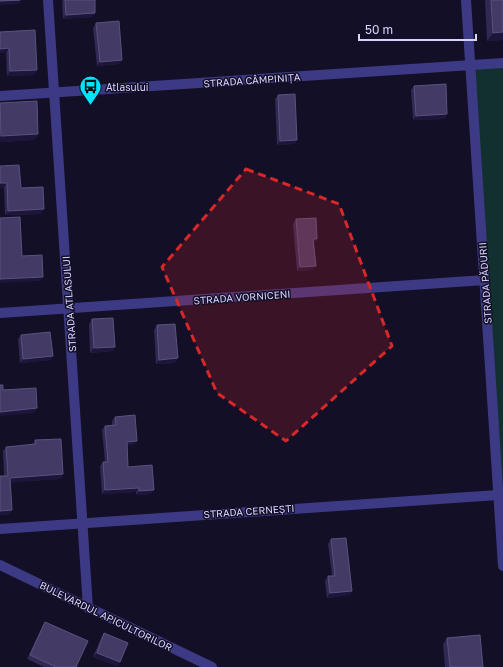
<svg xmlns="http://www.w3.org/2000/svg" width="503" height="667" font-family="'Golos Text',sans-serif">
	<rect width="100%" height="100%" fill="#130f26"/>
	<polygon fill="#12302f" points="503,63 503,498 470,65"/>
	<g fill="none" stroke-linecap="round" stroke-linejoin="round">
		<g stroke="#3d3a85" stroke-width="10">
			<polyline points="48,0 88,608"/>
			<polyline points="466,0 503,566"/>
			<polyline points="0,96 503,63"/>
			<polyline points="0,313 485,280"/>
			<polyline points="0,529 498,495"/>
			<polyline points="0,565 212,667"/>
		</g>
	</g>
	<g fill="#312854">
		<polygon points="63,0 95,0 95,13 92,17 63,19 62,1"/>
		<polygon points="485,0 503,0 503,40 487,41"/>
		<polygon points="96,23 122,60 119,64 97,66 93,28"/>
		<polygon points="0,32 37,70 34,75 7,76 6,53"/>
		<polygon points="414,86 447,114 444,119 413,120 411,90"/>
		<polygon points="278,95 297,140 294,144 277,145 275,99"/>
		<polygon points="0,103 38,134 34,140 0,142"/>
		<polygon points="0,166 21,188 41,214 5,215 4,187 0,188"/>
		<polygon points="296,219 317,239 314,243 316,266 312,270 297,271 293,224"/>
		<polygon points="92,319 115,347 112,351 90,353 89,324"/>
		<polygon points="157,325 178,358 174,363 156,364 154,330"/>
		<polygon points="21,335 53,356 50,360 20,363 18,339"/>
		<polygon points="115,417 134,445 127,445 128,467 151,494 136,495 136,492 102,494 100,466 103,462 105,462 102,430 105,426 112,425 112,421"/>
		<polygon points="35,440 63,474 60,479 10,482 12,510 9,514 0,515 0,476 4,476 3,451 6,447 32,445"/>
		<polygon points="331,539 352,591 349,595 327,598 325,581 328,576 332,576 328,544"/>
		<polygon points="45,622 76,667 44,667 27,659 42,627"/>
		<polygon points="104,633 120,662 117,666 93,657 101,638"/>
		<polygon points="447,638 483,667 445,667 443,644"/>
	</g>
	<g fill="#1d163a">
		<polygon points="22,0 19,4 0,5 0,1"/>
		<polygon points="95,13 92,17 63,19 66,15"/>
		<polygon points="503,32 503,40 487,41 493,33"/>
		<polygon points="9,48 6,53 0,53 0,49"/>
		<polygon points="122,60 119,64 97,66 100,62"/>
		<polygon points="37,70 34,75 7,76 10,71"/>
		<polygon points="447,114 444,119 413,120 416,116"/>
		<polygon points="38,134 34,140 0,142 0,137 1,136"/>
		<polygon points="297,140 294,144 277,145 280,141"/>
		<polygon points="0,183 7,183 4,187 0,188"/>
		<polygon points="44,209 41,214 5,215 8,211"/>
		<polygon points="313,239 317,239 314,243 310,243"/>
		<polygon points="316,266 312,270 297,271 300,267"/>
		<polygon points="43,277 40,281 0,283 0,279"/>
		<polygon points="115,347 112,351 90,353 94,348"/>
		<polygon points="53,356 50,360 20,363 23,359"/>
		<polygon points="178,358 174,363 156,364 159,360"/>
		<polygon points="37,408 34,413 0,416 0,412"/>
		<polygon points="137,441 134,445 124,446 127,442"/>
		<polygon points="63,474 60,479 6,483 10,478"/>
		<polygon points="139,488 136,492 102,494 105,490"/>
		<polygon points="154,490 151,494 136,495 139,491"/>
		<polygon points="12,510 9,514 0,515 0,511"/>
		<polygon points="352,591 349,595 327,598 330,593"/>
		<polygon points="97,653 120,662 117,666 93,657"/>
	</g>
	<g fill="#433a66" stroke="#5a527e">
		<polygon points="0,0 20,0 0,1"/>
		<polygon points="65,0 95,0 95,13 66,15"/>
		<polygon points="491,0 503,0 503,32 493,33"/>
		<polygon points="119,21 122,60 100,62 96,23"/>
		<polygon points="35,30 37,70 10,71 9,48 0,49 0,32"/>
		<polygon points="446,84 447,114 416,116 414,86"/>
		<polygon points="295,94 297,140 280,141 278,95"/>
		<polygon points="37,101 38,134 1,136 0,103"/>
		<polygon points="19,165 21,188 43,187 44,209 8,211 7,183 0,183 0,166"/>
		<polygon points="20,217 22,256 42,255 43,277 0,279 0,218"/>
		<polygon points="316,218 317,239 313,239 316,266 300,267 296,219"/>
		<polygon points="113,318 115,347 94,348 92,319"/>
		<polygon points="175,324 178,358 159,360 157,325"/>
		<polygon points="50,332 53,356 23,359 21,335"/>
		<polygon points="0,385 3,385 3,390 36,388 37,408 0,412"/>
		<polygon points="135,415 137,441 127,442 128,467 152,465 154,490 139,491 139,488 105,490 103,462 108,462 105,426 116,425 115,417"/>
		<polygon points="61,439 63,474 10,478 12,510 0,511 0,476 8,476 6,447 36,444 35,440"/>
		<polygon points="346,538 352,591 330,593 328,576 335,576 331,539"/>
		<polygon points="45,622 88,641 76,667 56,667 30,655"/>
		<polygon points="104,633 128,643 120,662 97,653"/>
		<polygon points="480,635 483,667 450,667 447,638"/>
	</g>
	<path fill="#d62828" fill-opacity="0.2" stroke="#d62828" stroke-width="3" stroke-dasharray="8 5" stroke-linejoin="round" d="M246,169L339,204L392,346L286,441L217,393L162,267Z"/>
	<defs>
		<symbol id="bus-pin" viewBox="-11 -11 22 30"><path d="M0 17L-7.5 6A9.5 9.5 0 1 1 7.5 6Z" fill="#00e5ff" stroke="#130f26"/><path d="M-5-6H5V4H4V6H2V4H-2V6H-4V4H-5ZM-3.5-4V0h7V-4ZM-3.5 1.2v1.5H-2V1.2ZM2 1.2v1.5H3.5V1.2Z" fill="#111"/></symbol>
	</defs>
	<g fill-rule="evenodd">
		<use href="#bus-pin" x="78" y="74" width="25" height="34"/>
	</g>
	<g text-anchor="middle" stroke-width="3" stroke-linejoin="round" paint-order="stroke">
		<g font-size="10" fill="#d9d4ff" stroke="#130f26">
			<text transform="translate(252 80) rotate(-4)" y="4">STRADA CÂMPINIȚA</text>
			<text transform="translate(485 283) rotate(-94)" y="4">STRADA PĂDURII</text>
			<text transform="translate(242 297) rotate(-4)" y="4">STRADA VORNICENI</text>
			<text transform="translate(69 304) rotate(-94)" y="4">STRADA ATLASULUI</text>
			<text transform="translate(249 511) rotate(-4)" y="4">STRADA CERNEȘTI</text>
			<text transform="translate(106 616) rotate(26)" y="4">BULEVARDUL APICULTORILOR</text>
		</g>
		<g font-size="10" fill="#d9d4ff" stroke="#130f26" text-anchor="start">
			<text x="106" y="91">Atlasului</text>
		</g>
	</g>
	<path d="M359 34v6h117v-6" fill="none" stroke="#d9d4ff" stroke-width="2"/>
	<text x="365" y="34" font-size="12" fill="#d9d4ff" stroke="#130f26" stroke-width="3" paint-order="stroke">50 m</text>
</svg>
